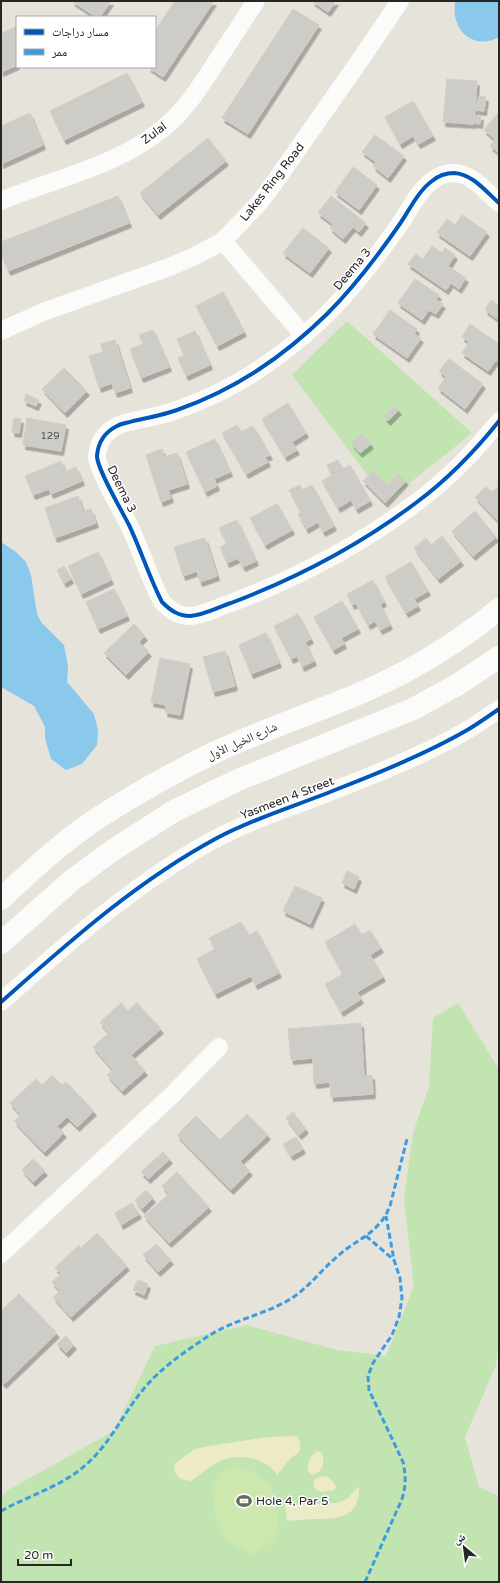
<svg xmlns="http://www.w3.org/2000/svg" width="500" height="1583" font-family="'Varela Round','Noto Naskh Arabic',sans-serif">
	<defs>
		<filter id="shadow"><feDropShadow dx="2.5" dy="4.5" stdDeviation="0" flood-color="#0004"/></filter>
	</defs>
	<rect width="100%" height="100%" fill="#e6e3db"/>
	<g fill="#c1e4b1">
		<polygon points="347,321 472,433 387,501 292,375"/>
		<polygon points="458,1003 499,1069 499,1335 496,1365 465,1437 479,1487 499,1496 499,1582 1,1582 1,1497 8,1490 114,1431 155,1346 247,1325 337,1350 386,1356 414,1286 404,1200 413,1133 429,1086 433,1018"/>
	</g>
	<g fill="#edeac7">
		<path d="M297,1436L300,1442V1451L289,1460L277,1475C268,1458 239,1453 222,1460C211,1465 201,1474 191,1481L180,1479L174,1471L175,1463L195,1449L209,1446L268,1437Z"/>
		<path d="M317,1451L321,1452C326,1460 323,1473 312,1475L308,1472C306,1465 311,1454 317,1451Z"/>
		<path d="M323,1476C330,1477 333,1480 336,1487L334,1490L322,1492L315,1489C311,1481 314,1478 323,1476Z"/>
		<path d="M359,1486C360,1518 339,1519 315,1519C305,1519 296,1520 287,1521L285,1505L337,1503L347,1499Z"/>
	</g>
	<polygon fill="#cce8ae" points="237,1467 252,1471 270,1484 279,1518 275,1538 253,1555 227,1541 214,1512 212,1489 221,1472"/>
	<g fill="#8ac8ec">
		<path d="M455,1H499V37C481,47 462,40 456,20C454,15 455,7 455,1Z"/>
		<polygon points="1,542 16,552 26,562 31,575 37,614 41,622 64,645 68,666 67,682 94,714 98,730 97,745 82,764 66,770 51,759 45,738 45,727 34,706 1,687"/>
	</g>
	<g fill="#ceccc7" stroke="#d1cec8" filter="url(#shadow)">
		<polygon points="72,1 111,1 100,17 96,17"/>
		<polygon points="175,1 214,1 163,77 148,67 155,67 155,31"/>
		<polygon points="312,1 336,1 328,12"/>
		<polygon points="293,9 319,25 248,134 222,118"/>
		<polygon points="17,26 17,65 1,72 1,34"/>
		<polygon points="127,73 142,102 64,140 50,111"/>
		<polygon points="447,79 477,81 474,124 443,122"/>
		<polygon points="479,96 486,97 484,111 476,110"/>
		<polygon points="413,101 433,136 418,144 413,136 400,144 385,117"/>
		<polygon points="499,112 499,153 490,146 495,139 484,130"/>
		<polygon points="30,113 43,145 1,164 1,126"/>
		<polygon points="476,116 481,116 480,124 475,123"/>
		<polygon points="375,135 404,156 388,178 373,166 376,162 362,152"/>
		<polygon points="208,138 226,161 158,215 140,193"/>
		<polygon points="353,167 377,185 359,210 335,192"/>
		<polygon points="118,196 129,223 8,271 1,253 1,242"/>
		<polygon points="331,196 366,223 359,232 353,227 343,239 330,228 333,224 318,213"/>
		<polygon points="462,215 487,232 470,256 437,233 447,219 455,225"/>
		<polygon points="303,228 329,248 310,273 283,253"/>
		<polygon points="432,246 442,253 445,248 455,255 448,266 466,278 459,289 451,283 446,290 408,264 416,254 423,259"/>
		<polygon points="415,279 439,295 422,320 398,303"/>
		<polygon points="223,292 244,332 217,346 196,306"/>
		<polygon points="436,300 443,304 436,314 429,310"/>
		<polygon points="491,300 498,305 499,304 499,320 485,310"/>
		<polygon points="390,310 417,329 414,334 421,338 407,358 373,334"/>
		<polygon points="470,324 499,344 499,362 496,360 488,371 462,353 469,342 462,337"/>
		<polygon points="153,330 169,367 141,378 130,349 143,344 139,335"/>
		<polygon points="195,331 210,365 186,376 178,358 184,355 177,339"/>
		<polygon points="115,340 130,388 115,393 112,383 99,388 89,356 103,352 101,344"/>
		<polygon points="449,359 483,384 465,409 438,388 446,377 439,371"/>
		<polygon points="64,368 87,391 65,413 42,389"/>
		<polygon points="26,394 39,400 36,406 24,401"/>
		<polygon points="288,403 306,433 292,442 297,450 285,457 262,419"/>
		<polygon points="395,406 399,410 388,421 384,417"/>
		<polygon points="14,418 21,419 19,433 12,432"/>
		<polygon points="27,418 66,425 61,451 23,445"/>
		<polygon points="237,425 241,432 253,426 270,455 265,457 268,462 246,474 222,433"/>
		<polygon points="362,434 371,444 360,453 351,443"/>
		<polygon points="215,439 230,472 214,479 217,486 205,492 186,452"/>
		<polygon points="162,449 164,457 177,453 187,484 168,490 171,498 161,502 146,455"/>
		<polygon points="338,460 342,468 331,474 327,465"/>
		<polygon points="61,461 65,472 76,467 82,481 51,494 49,489 33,495 25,476"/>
		<polygon points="350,465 370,501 356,509 351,500 338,508 322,481"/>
		<polygon points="373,471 388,485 399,474 406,481 385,503 363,481"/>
		<polygon points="300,485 303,490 312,485 334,526 323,532 318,522 306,529 298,514 301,513 289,490"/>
		<polygon points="499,486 499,522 475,497 486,487 492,492"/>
		<polygon points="78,496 83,511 91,509 96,523 55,538 45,508"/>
		<polygon points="277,504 292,530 265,545 250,518"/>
		<polygon points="475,511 496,537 473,556 452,531"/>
		<polygon points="237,520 256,561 243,567 238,558 227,563 220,547 227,544 219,528"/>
		<polygon points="442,536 461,561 438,579 414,548 426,538 431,545"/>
		<polygon points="205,538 217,576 200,582 197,571 183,576 174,547"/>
		<polygon points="98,552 111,580 81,594 68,566"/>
		<polygon points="411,562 428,591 414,599 418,606 406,613 385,577"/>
		<polygon points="64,566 71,579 64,583 57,570"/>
		<polygon points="373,580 384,602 380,604 390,625 380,630 375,621 368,625 356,603 352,605 347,594"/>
		<polygon points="114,589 127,616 98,629 86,602"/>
		<polygon points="342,601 358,629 341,638 344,644 333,650 314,617"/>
		<polygon points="298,614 311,639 305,642 314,661 302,667 297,656 291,659 274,626"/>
		<polygon points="134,624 145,636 139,642 149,652 126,675 104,653"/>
		<polygon points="266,633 279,663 251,674 239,645"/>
		<polygon points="225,651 235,686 213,692 203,657"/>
		<polygon points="160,658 190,664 180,715 165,712 166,705 151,702"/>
		<polygon points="347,871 359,877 354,889 342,883"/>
		<polygon points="295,886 322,898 310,924 283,911"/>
		<polygon points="241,922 249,935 257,931 279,973 255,985 251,976 215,994 197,959 215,949 209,938"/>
		<polygon points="355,924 361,935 370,930 381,948 370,955 383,977 357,992 361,999 341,1012 325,984 343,974 325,942"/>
		<polygon points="121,1003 128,1011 137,1003 161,1029 131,1055 145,1071 122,1091 107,1075 113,1070 93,1047 109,1033 100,1022"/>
		<polygon points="361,1023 364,1076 372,1075 373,1094 331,1097 330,1082 314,1084 313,1058 291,1060 288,1029"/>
		<polygon points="52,1075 62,1085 66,1082 94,1111 77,1127 67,1117 57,1126 64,1133 44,1152 14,1121 21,1115 10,1103 36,1079 42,1085"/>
		<polygon points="293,1112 306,1129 299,1135 286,1118"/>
		<polygon points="247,1114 268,1135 240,1161 250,1171 231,1190 177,1135 196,1116 220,1140"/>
		<polygon points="296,1137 303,1149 291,1156 283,1144"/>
		<polygon points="163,1152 170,1159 148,1179 141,1172"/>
		<polygon points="33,1159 45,1171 33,1182 22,1170"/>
		<polygon points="177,1172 209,1207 169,1243 144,1216 169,1194 162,1186"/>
		<polygon points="146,1190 153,1198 142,1209 135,1200"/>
		<polygon points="132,1203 139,1214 121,1225 115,1213"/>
		<polygon points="97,1233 127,1266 71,1317 53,1297 60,1291 52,1282 61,1274 55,1268 79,1245 81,1248"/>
		<polygon points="156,1244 171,1260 158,1272 143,1255"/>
		<polygon points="138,1280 148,1284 144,1295 133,1290"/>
		<polygon points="19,1294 57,1333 4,1384 1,1381 1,1311"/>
		<polygon points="66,1336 74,1345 66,1353 57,1344"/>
	</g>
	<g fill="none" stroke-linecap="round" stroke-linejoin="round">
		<g stroke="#fbfbfa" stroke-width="18">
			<path d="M1,201C55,178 115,167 161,130C183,113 198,90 213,67C227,45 242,23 256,1"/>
			<path d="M499,203C486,192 473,174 454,173C446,173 438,176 432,181C417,192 408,213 397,228C376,258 353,288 327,314C283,357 236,389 177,410C163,415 148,418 133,421C128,423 122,423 117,426C105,432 98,443 97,456C97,469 122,511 129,525C141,550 149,577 162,602C170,610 178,616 190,616C204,615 218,607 231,603C297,578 360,545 417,502C448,479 475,451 499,421"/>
			<polyline points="223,241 304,336"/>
			<polyline points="1,331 43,312 172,266 197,255 223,241 259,203 274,183 365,53 400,1"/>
			<path d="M1,1002C69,942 137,881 217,838C256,817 299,805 340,788C384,771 428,753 469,729C479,723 489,716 499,709"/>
			<polyline points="1,1254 171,1096 219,1047"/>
		</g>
		<g stroke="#fbfbfa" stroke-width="22">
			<path d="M1,899C32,870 63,841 98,818C138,792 180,769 222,749C264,730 307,715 349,698C403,676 454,646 499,609"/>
			<polyline points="1,943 71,881 113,850 174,811 238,780 413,709 457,685 499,657"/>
		</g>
		<g stroke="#3c9ce0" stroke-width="3" stroke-dasharray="6 3" stroke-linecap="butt">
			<polyline points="366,1236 394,1260"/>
			<path d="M1,1511C30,1495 66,1485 90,1461C111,1441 124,1413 142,1391C160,1368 186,1351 210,1335C234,1320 262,1315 287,1301C307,1290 321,1270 339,1255C351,1244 368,1237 379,1224C384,1219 387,1213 390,1206L407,1139"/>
			<path d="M365,1582L402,1499C406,1486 406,1476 403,1462L369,1390L368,1376L373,1363L392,1335L399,1317L402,1298L400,1278L394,1260L386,1216"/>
		</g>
		<defs>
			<g id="cycleway">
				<path d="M499,203C486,192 473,174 454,173C446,173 438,176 432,181C417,192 408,213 397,228C376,258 353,288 327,314C283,357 236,389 177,410C163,415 148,418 133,421C128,423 122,423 117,426C105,432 98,443 97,456C97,469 122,511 129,525C141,550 149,577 162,602C170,610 178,616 190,616C204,615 218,607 231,603C297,578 360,545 417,502C448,479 475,451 499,421"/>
				<path d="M1,1002C69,942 137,881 217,838C256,817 299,805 340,788C384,771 428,753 469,729C479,723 489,716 499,709"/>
			</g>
		</defs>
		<use href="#cycleway" stroke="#fff" stroke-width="6"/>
		<use href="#cycleway" stroke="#0057b8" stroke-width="4"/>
	</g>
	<defs>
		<symbol id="stadium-bare" viewBox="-9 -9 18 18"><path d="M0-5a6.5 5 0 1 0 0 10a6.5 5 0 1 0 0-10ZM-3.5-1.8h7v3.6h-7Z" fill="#696865" stroke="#fff" stroke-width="2.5" paint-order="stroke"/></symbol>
	</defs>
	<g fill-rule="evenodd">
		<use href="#stadium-bare" x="233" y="1490" width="22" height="22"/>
	</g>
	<g text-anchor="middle" stroke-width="3" stroke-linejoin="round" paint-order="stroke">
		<g font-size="10" fill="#51504f">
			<text x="50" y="439">129</text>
		</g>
		<g font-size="12" fill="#262626" stroke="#fff">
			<text transform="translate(154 133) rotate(-37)" y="4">Zulal</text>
			<text transform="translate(272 182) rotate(-52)" y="4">Lakes Ring Road</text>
			<text transform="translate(352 269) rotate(-50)" y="4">Deema 3</text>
			<text transform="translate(122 489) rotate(64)" y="4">Deema 3</text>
			<text transform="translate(242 741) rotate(-24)" y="4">شارع الخيل الأول</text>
			<text transform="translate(287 798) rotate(-21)" y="4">Yasmeen 4 Street</text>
		</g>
		<g font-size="12" fill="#262626" stroke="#fff" text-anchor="start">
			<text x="256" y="1505">Hole 4, Par 5</text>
		</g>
	</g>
	<rect width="500" height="1583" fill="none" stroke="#262626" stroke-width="4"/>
	<rect x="16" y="16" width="140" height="52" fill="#ffffff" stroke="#a8a8a8"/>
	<rect x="24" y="29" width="20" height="6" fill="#0057b8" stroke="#a8a8a8"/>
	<text x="52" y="36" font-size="12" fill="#262626">مسار دراجات</text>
	<rect x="24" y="49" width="20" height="6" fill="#3c9ce0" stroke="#a8a8a8"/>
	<text x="52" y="56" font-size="12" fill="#262626">ممر</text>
	<g transform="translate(464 1547) rotate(331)" stroke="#ffffff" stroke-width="3" paint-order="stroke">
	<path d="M0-3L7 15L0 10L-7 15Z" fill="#262626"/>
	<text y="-6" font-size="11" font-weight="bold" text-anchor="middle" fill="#262626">ش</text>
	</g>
	<path d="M18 1559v6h53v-6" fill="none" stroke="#262626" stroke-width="2"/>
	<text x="24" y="1559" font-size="12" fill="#262626" stroke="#ffffff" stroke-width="3" paint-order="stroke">20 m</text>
</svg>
